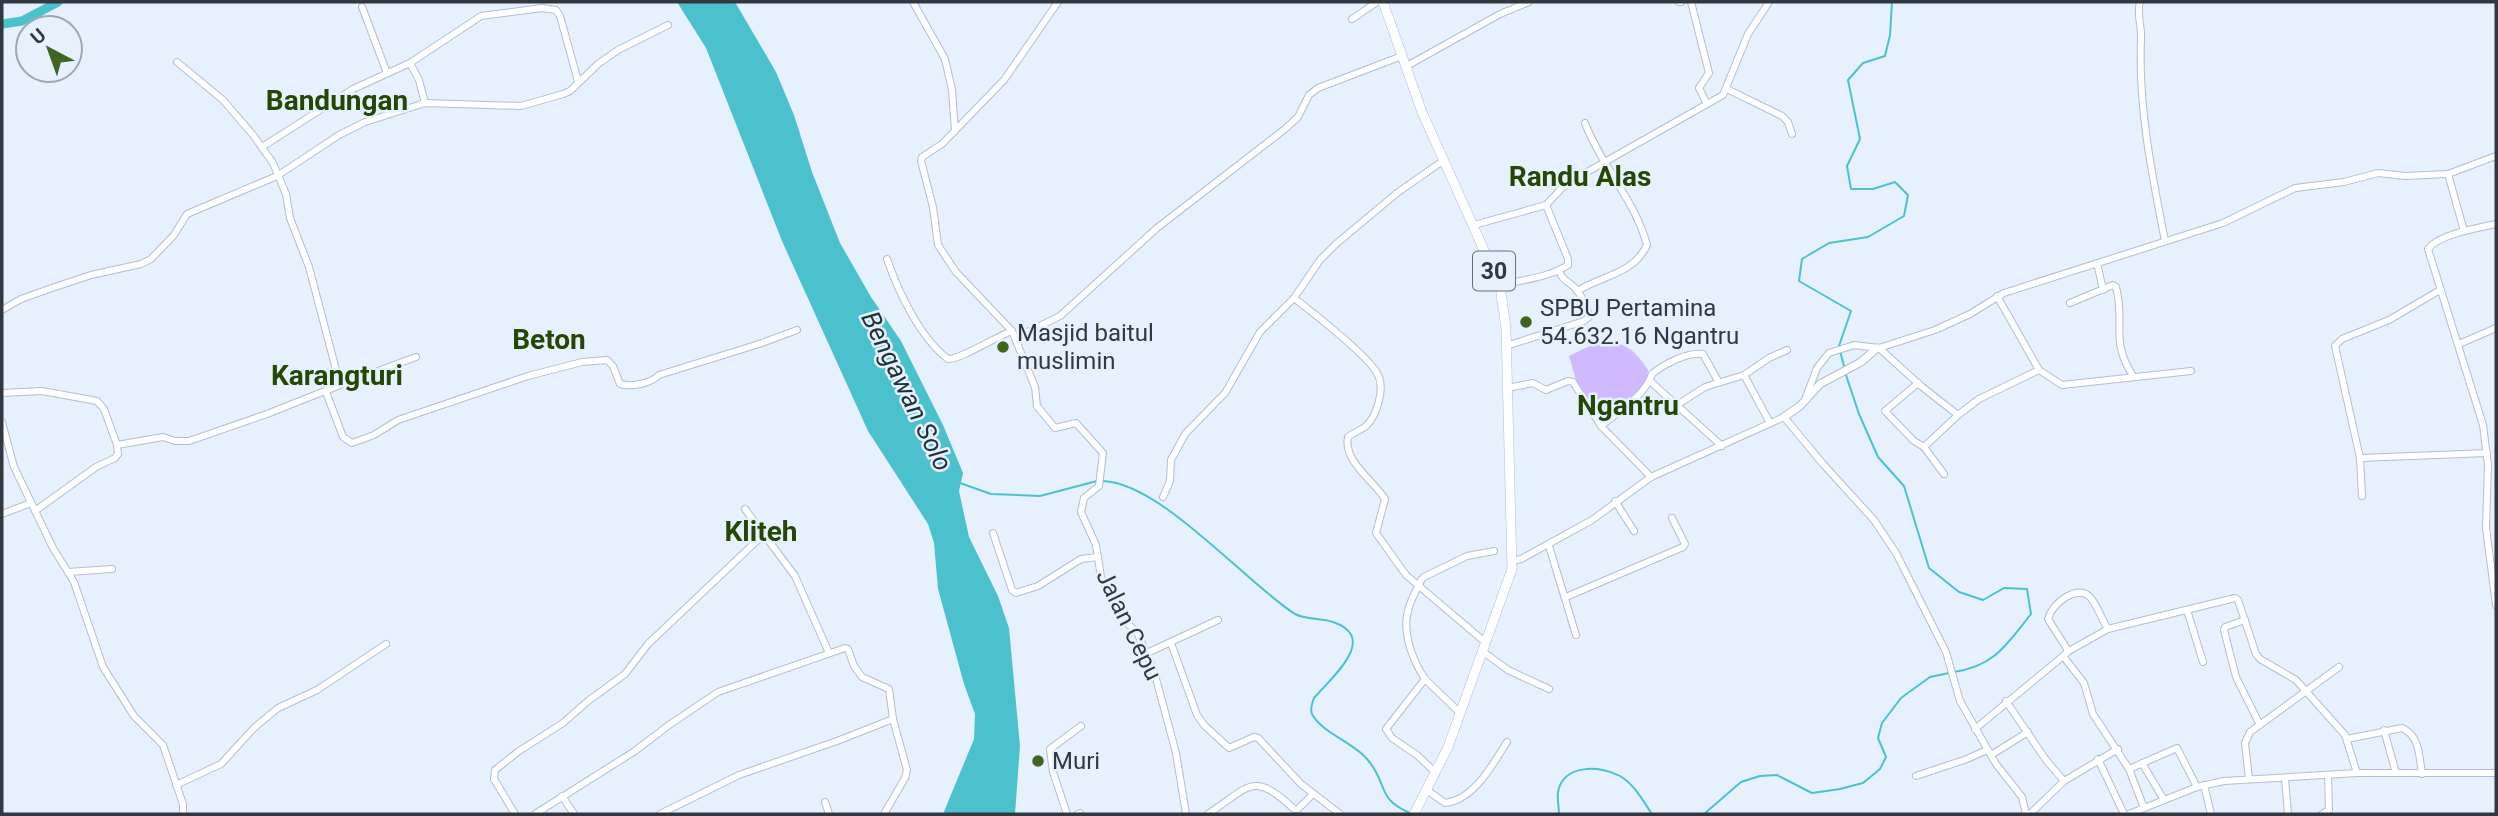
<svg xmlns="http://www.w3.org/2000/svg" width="2498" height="816" font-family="Roboto,sans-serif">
	<rect width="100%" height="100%" fill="#e7f1fd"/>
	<path fill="#d1b9ff" d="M1600,341C1625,342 1634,349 1648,370L1647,381L1634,396L1602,423L1577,383L1569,356Z"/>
	<polygon fill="#4bc1ce" points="677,2 735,2 776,72 794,115 812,172 840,243 871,297 901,341 943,425 963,473 959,491 969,537 998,596 1009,628 1020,746 1015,814 943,814 974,739 975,714 964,684 938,589 934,543 928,524 868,431 782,241 706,48"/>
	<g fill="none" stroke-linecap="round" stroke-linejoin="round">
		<g stroke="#4bc1ce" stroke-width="2">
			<polyline points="1839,346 1851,311 1799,281 1802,259 1829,243 1868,237 1904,216 1908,195 1895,182 1873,189 1851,189 1847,166 1860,139 1848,80 1863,63 1885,56 1890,35 1892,2"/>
			<polyline points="1840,351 1844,366"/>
			<path d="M1845,372L1859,414L1878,457L1904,486L1929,568L1959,592L1983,600L2004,588L2027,589L2031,614C2007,644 1995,666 1954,672"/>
			<path d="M1103,481C1161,483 1246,583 1295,614C1307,620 1321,618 1333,622C1380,638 1331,678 1314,698C1312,703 1310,709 1312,714C1321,732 1354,743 1367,759C1389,784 1375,798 1410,813"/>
			<polyline points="960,483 991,494 1040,496 1097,481"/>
			<path d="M1559,814C1559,807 1557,799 1558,792C1563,764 1601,765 1620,776C1634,784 1643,801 1652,814"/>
			<polyline points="1704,814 1741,782 1760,776 1777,775 1812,793 1840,789 1863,783 1880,769 1886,757 1878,738 1882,723 1901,698 1930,677 1949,673"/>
		</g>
		<polyline stroke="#4bc1ce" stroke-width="9" points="2,24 22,21 58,2"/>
		<defs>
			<g id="minor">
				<polyline points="913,2 945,59 952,90 955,131"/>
				<polyline points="1058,2 1004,80 942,144 922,157 921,161 933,207 938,245 956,272 1012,331 1035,387 1037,406 1055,428 1076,423 1103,453 1099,486 1084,498 1081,512 1096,545 1101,577 1107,591 1127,615 1129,625 1137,632 1154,671 1176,753 1186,814"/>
				<polyline points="1679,2 1681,2"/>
				<polyline points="1691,2 1709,73 1699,88 1707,104"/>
				<path d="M2140,2C2136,13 2142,26 2141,39C2138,106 2152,175 2165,241"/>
				<polyline points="362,7 387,73"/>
				<polyline points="1352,19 1377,2"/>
				<polyline points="410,63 481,16 542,8 556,10 560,16 578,81"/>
				<polyline points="1405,67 1500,14 1529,2"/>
				<polyline points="1727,89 1782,116 1788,122 1792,134"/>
				<polyline points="262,147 353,89 410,63 419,80 425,103"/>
				<polyline points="2448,174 2464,231"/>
				<path d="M2496,224C2478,228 2439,234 2428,249L2483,425L2488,465L2486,528L2496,605"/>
				<polyline points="1474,225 1546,205 1562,188 1580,176 1723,95 1748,34 1769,2"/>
				<path d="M887,259C898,291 920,338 948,359C962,359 995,337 1012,331"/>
				<polyline points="2097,263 2103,290"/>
				<path d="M1500,286C1523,279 1548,278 1568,265V259L1546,205"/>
				<polyline points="2440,290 2389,320 2342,339 2335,346 2360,458 2487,453"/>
				<path d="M1577,291C1601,276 1634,274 1647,245C1635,200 1601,166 1585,123"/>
				<polyline points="1997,296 2039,370 2062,385 2191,371"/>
				<path d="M1294,298C1312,312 1370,357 1378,375C1385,388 1377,416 1366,426C1361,430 1353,433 1348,437C1343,461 1373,480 1385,499L1376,533L1406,575L1485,642"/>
				<path d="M2070,303L2113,285L2116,287C2126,324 2109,338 2133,376"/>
				<polyline points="2,310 21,299 49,289 91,275 141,264 151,259 174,235 187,214 277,176 339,135 365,122 425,103 521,106 563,94 570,91 598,64 618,50 668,25"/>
				<polyline points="1015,338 1060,316 1157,228 1285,129 1298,117 1309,95 1318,88 1402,56"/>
				<polyline points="2459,344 2496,328"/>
				<path d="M1506,346L1584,321L1589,317C1588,308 1580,292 1573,286C1566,280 1562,280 1559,270"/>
				<polyline points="1879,348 1921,386 1958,415"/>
				<polyline points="1744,375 1770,423"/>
				<polyline points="1651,382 1722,446"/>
				<polyline points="1918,383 1885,411 1914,441 1924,447 1958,415 1979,399 2039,370"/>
				<polyline points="340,385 416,357"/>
				<polyline points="1507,388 1533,383 1546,390 1568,381 1573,382 1601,426 1651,477"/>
				<path d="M326,392L343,437L352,443L374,435L398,420L528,376L582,362L607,360L613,366L620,384C632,387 650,384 659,375L759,344L797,330"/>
				<polyline points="2,393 42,391 97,401 104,409 117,445 118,454 115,458 96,467 35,511"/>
				<polyline points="1806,397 1817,368 1829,353 1854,345 1879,348 1935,330 1970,314 2004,293 2223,223 2295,188 2344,182 2378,173 2405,176 2448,174 2496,156"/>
				<polyline points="1677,405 1705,387 1744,375 1769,358 1787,350"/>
				<polyline points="2,422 14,467 53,548 74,582 103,667 134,716 163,745 183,804 183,814"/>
				<path d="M1601,426C1620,410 1644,397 1652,374C1664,364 1687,352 1703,354L1718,381"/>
				<polyline points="117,445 163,437 175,441 189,441 267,414 340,385 309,267 290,218 286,194 273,163 253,135 223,100 177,62"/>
				<polyline points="1924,447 1944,474"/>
				<polyline points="2360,458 2362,496"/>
				<polyline points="1163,497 1170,481 1171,460 1185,434 1225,393 1260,332 1294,298 1320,260 1336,244 1397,193 1444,160"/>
				<polyline points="1615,501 1634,531"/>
				<polyline points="745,509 795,576 829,653"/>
				<polyline points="2,514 31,503"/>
				<polyline points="993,533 1012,590 1016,593 1038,586 1081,559 1098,557"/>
				<polyline points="1549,546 1576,635"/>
				<polyline points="1513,561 1521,559 1592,520 1651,477 1784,417 1823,464 1874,520 1896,553 1946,652 1960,701 1996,764 2022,797 2026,814"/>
				<polyline points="68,572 112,569"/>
				<polyline points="1566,597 1683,547 1685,544 1672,518"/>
				<polyline points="2187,610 2203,662"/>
				<polyline points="2245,620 2225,627 2224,630 2236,677 2260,725"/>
				<polyline points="1171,643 1197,715 1204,725 1229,748 1254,737 1258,738 1301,784 1340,814"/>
				<polyline points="1482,651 1508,670 1549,689"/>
				<polyline points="2067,652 2108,629"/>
				<polyline points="1147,653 1218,620"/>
				<polyline points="2063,656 2084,683 2093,714 2129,769 2144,808"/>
				<polyline points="1425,679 1460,713"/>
				<polyline points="2006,701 2046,760 2064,781"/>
				<path d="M1975,729L2067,653V649L2048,619C2051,609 2058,602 2066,597C2094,581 2096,612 2108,629L2235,598L2238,600L2256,654L2260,659L2296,680L2345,735L2357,773"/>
				<polyline points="2384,730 2396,773"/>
				<path d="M2347,739L2402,728C2420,736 2419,756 2422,774"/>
				<polyline points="1991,755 2028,732"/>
				<polyline points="2098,759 2124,814"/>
				<polyline points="2142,763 2164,800"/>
				<polyline points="2129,769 2177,748 2197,787"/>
				<path d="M1436,773L1417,755L1392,738L1386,729L1425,679C1413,661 1402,633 1408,611C1410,600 1417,590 1421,580L1424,577L1467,556L1494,551"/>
				<polyline points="1916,776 1967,759 1987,750"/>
				<polyline points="2285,778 2288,814"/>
				<polyline points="2249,779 2245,743 2250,732 2339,667"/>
				<polyline points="176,785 221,764 254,728 278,708 317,690 386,644"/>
				<polyline points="2204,785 2211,814"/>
				<path d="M1427,790L1445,803C1474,800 1493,764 1507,742"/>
				<polyline points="562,796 574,814"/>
				<polyline points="825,802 829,814"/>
				<polyline points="515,814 494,779 495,770 519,751 563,723 588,701 625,674 648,644 763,535"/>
				<polyline points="535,814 635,751 669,725 718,692 845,648 848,649 854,666 862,677 889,689 893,719 907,770 905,778 884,814"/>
				<polyline points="660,814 739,775 837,741 893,719"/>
				<polyline points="1067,814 1053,772 1050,749 1081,726"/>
				<polyline points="1078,814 1080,813"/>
				<path d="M1208,814C1249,787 1253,770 1294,809H1298L1313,794"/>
				<polyline points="2030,814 2064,781 2118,749"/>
				<polyline points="2129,814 2197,787 2224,781 2357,773 2496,773"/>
				<polyline points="2322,814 2329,810 2328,775"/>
			</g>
			<polyline id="major" points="1784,417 1800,406 1820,384 1861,362 1877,348"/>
			<polyline id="highway" points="1383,2 1422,112 1500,286 1506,328 1512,569 1448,747 1414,814"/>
		</defs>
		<use href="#minor" stroke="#afbfd3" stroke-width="8"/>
		<use href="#major" stroke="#afbfd3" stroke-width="9"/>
		<use href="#highway" stroke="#afbfd3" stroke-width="10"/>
		<use href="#minor" stroke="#fff" stroke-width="6"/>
		<use href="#major" stroke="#fff" stroke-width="7"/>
		<use href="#highway" stroke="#fff" stroke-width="9"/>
	</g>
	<g fill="#3e6621" stroke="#e7f1fd" stroke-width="2.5">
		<circle cx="1526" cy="322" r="7"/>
		<circle cx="1003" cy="347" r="7"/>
		<circle cx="1038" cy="761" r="7"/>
	</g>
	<g text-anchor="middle" stroke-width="5" stroke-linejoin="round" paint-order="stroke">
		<rect fill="#e7f1fd" stroke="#687079" stroke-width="2" x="1473" y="251.5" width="42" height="39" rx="5"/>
		<g font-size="23" font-weight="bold" fill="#323840">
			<text x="1494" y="279">30</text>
		</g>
		<g font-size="24" fill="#323840" stroke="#e7f1fd" text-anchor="start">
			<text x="1540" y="316">SPBU Pertamina<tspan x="1540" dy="28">54.632.16 Ngantru</tspan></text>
			<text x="1017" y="341">Masjid baitul<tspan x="1017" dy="28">muslimin</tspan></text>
			<text x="1052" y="769">Muri</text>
		</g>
		<g font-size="24" fill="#323840" stroke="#e7f1fd">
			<text transform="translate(1129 625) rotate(64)" y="8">Jalan Cepu</text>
		</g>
		<g font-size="26" font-style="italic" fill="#1d3234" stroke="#e7f1fd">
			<text transform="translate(907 391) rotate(64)" y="9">Bengawan Solo</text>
		</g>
		<g font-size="28" font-weight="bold" fill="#254704" stroke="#e7f1fd">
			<text x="337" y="110">Bandungan</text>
			<text x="1580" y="186">Randu Alas</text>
			<text x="549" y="349">Beton</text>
			<text x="337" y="385">Karangturi</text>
			<text x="1628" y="415">Ngantru</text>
			<text x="761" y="541">Kliteh</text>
		</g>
	</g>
	<rect width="2498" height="816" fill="none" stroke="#323840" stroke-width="7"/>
	<g transform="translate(49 49) rotate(319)"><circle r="33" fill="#e7f1fd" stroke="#9fa7b1" stroke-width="2"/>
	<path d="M0-5L12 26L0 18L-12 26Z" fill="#3e6621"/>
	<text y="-10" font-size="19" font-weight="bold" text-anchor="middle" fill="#323840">U</text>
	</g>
</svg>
